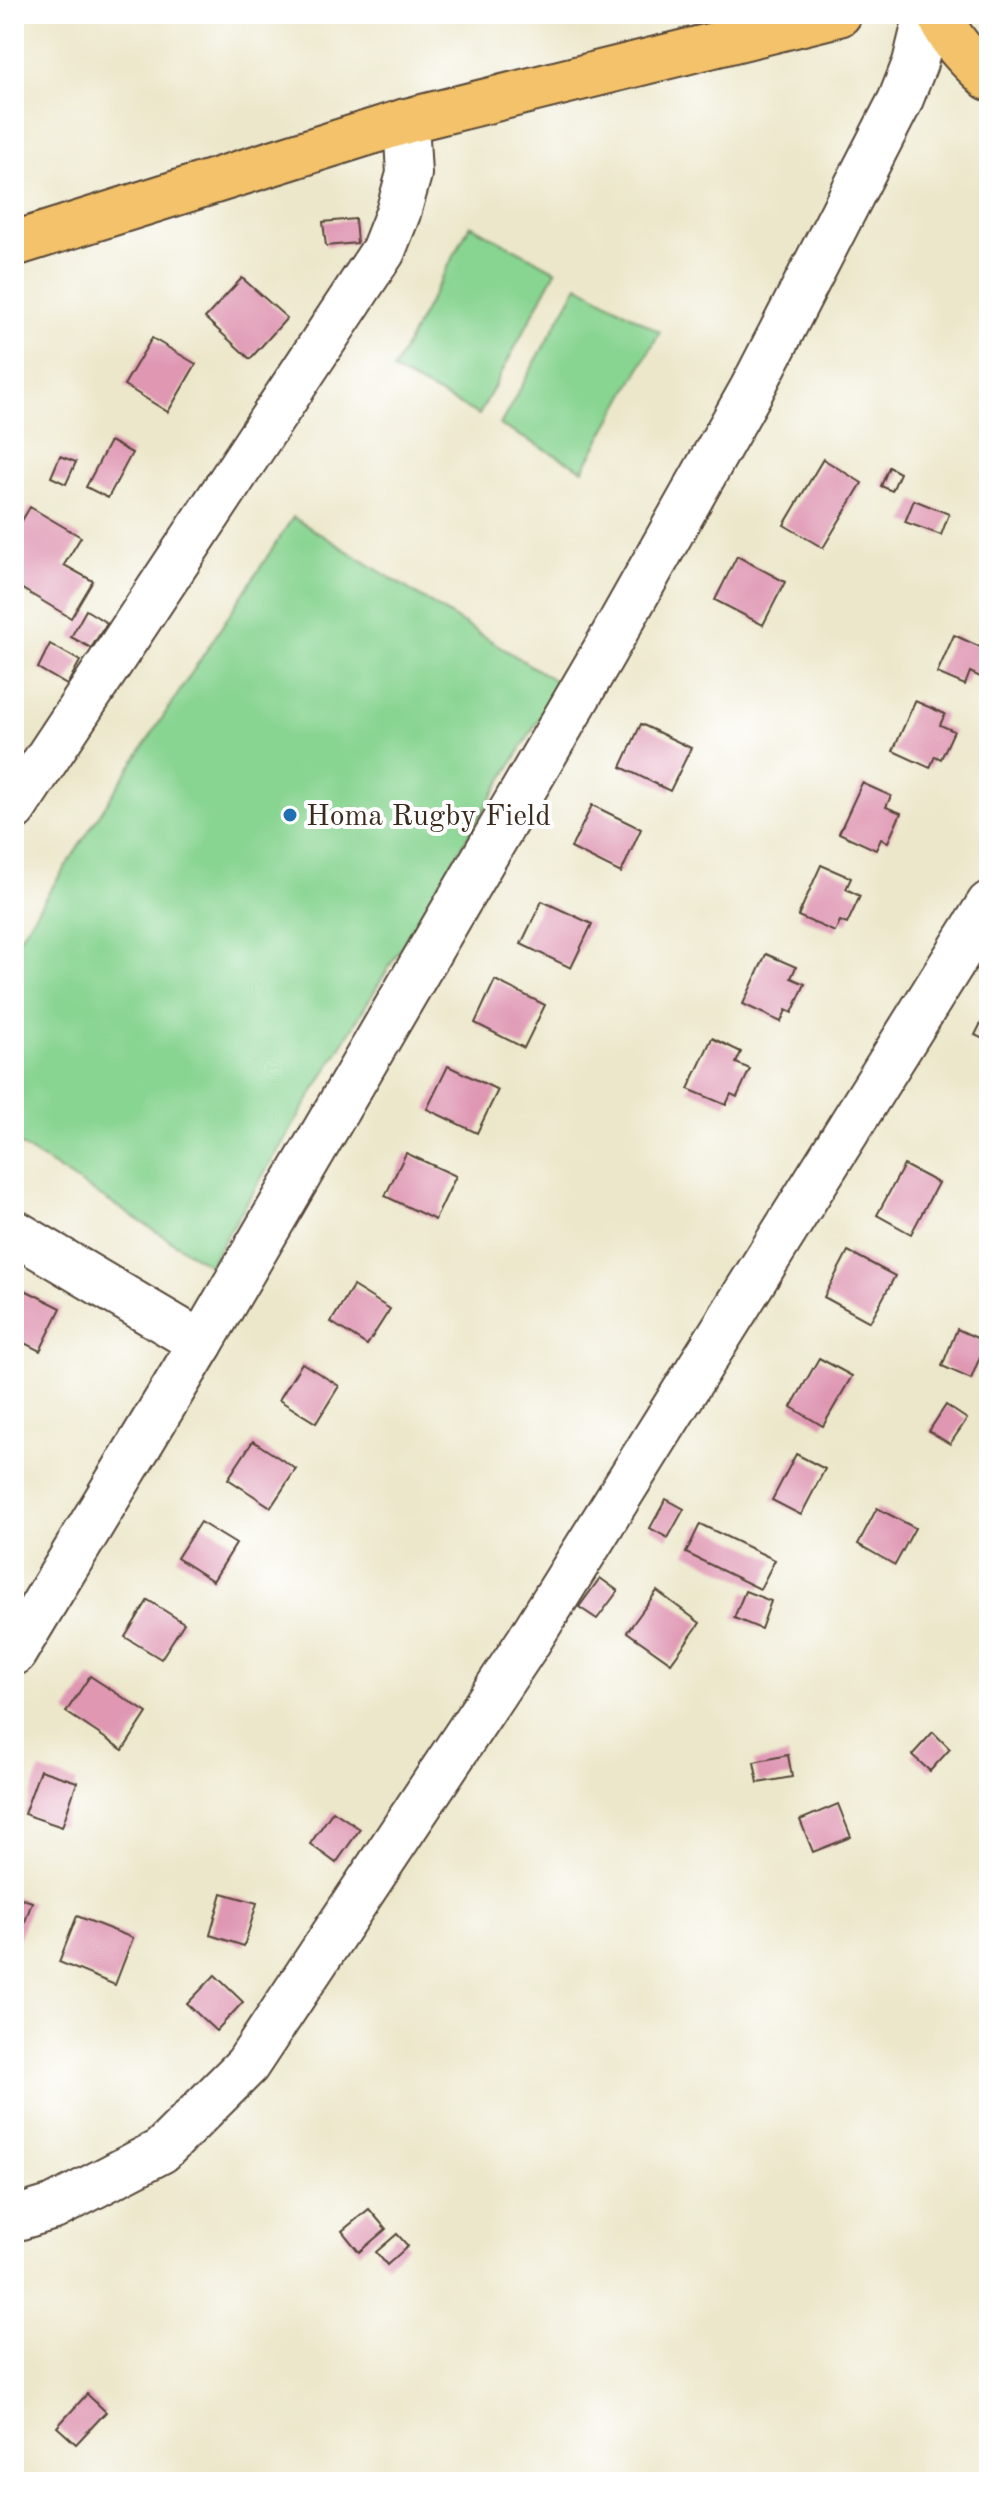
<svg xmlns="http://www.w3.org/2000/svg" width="1003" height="2496" font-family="'Old Standard TT',serif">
	<rect width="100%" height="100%" fill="#fff"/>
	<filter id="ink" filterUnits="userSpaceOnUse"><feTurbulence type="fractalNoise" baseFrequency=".0125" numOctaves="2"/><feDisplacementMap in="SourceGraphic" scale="16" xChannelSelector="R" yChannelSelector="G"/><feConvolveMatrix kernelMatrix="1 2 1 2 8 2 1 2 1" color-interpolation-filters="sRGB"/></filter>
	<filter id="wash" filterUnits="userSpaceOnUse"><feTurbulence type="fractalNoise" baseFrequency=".006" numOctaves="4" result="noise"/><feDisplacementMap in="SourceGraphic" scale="32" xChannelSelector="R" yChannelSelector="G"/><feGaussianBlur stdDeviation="1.8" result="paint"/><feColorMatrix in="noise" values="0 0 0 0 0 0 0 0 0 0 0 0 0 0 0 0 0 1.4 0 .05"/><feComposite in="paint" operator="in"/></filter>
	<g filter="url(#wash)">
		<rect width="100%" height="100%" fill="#ece7ca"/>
		<g fill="#88d491" stroke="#627f58" stroke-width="2">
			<polygon points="470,225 556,271 479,415 393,370"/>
			<polygon points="578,285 660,332 583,470 500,425"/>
			<polygon points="293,517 560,684 209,1265 14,1141 14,946"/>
		</g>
		<g id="blocks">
			<g fill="#df97b2">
				<polygon points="355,219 357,243 326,246 323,222"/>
				<polygon points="242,278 287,318 250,359 205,318"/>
				<polygon points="152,338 196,364 168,412 124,385"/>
				<polygon points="110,441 132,453 108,498 86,487"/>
				<polygon points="60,456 76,462 66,484 51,477"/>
				<polygon points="823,459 862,483 823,548 784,525"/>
				<polygon points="889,467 900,473 892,491 881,486"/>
				<polygon points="914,500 949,514 941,535 905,522"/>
				<polygon points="30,507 81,537 64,565 93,581 71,618 14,584 14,534"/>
				<polygon points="737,556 785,582 763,625 715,600"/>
				<polygon points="86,610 107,623 91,648 71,637"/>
				<polygon points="954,635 989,651 989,662 982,678 970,672 965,685 937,673"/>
				<polygon points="50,644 80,661 67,685 38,668"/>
				<polygon points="915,701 945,714 940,725 954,731 941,759 935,756 930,768 893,751"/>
				<polygon points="641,724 691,748 670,791 621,767"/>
				<polygon points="862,783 891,796 886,807 901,813 888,842 881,839 876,850 839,833"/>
				<polygon points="592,805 641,829 621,873 571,848"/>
				<polygon points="821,865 851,878 846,889 860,896 847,924 840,921 835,932 798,916"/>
				<polygon points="542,901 592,924 571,968 521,944"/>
				<polygon points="766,954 796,967 791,978 805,984 792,1013 786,1010 781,1022 743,1004"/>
				<polygon points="495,980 545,1005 524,1048 475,1023"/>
				<polygon points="989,1007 989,1042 975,1035"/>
				<polygon points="712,1038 741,1052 736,1063 750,1069 737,1097 731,1094 726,1105 688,1089"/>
				<polygon points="448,1066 498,1090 477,1133 427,1109"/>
				<polygon points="406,1153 456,1176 435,1220 385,1196"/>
				<polygon points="904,1165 938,1183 911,1234 877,1215"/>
				<polygon points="848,1251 895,1276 870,1322 824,1297"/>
				<polygon points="353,1286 390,1309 367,1345 331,1322"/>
				<polygon points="23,1289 61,1308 40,1351 14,1338 14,1307"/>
				<polygon points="957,1329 986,1342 971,1379 942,1366"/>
				<polygon points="819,1358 852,1376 823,1426 791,1407"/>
				<polygon points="302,1363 339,1386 316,1423 279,1400"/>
				<polygon points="946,1405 967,1419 950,1444 929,1431"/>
				<polygon points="253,1441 296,1469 271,1507 228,1479"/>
				<polygon points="796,1454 825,1469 801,1515 772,1500"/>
				<polygon points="666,1499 684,1509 668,1538 650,1528"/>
				<polygon points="877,1508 915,1528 895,1565 858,1544"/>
				<polygon points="200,1522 236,1544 213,1581 177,1558"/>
				<polygon points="700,1524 775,1560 760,1589 686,1553"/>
				<polygon points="600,1578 618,1591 597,1619 579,1607"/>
				<polygon points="657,1591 700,1623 671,1663 627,1632"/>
				<polygon points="745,1591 771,1601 761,1629 734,1618"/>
				<polygon points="148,1600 184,1623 161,1659 125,1637"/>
				<polygon points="90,1676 147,1713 123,1750 66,1712"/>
				<polygon points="933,1732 950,1749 930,1771 912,1755"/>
				<polygon points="788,1755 792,1777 758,1783 754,1762"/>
				<polygon points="40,1770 77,1782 62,1827 24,1814"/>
				<polygon points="838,1804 851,1837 813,1852 800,1820"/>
				<polygon points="333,1811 360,1829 336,1863 310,1844"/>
				<polygon points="222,1893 257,1903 244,1946 210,1935"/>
				<polygon points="14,1896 32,1902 16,1947 14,1946"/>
				<polygon points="77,1916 133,1938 115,1985 59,1962"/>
				<polygon points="215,1975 243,2002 216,2031 187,2004"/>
				<polygon points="369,2209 386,2229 359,2252 342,2231"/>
				<polygon points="397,2234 408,2246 387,2265 376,2252"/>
				<polygon points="87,2394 106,2412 76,2444 57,2427"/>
			</g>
		</g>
	</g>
	<g filter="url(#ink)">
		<use href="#blocks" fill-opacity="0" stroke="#564638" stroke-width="2"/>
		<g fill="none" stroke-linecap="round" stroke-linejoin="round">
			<defs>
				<g id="minor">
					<polyline points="14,808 383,251 398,213 409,174 406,121"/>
					<polyline points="14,1232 201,1343 604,652 752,389 900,101 915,63 927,14"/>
					<polyline points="14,1653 201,1343"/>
					<polyline points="14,2219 54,2207 161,2151 247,2065 528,1642 989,904"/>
				</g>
				<g id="major">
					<path d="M940,14C948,40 970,60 989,78"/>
					<polyline points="14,244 406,121 839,14"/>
				</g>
			</defs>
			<use href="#minor" stroke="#564638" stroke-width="48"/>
			<use href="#major" stroke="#564638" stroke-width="48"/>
			<use href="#minor" stroke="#fff" stroke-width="44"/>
			<use href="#major" stroke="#f3c26a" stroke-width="44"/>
		</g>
	</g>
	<circle fill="#1f6fb2" stroke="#fff" stroke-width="3" cx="290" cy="815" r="8"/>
	<g text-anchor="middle" stroke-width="8" stroke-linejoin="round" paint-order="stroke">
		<g font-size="30" fill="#3b2a1e" stroke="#fff" text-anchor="start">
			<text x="306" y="825">Homa Rugby Field</text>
		</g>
	</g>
	<rect width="1003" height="2496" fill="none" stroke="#fff" stroke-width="48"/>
</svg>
